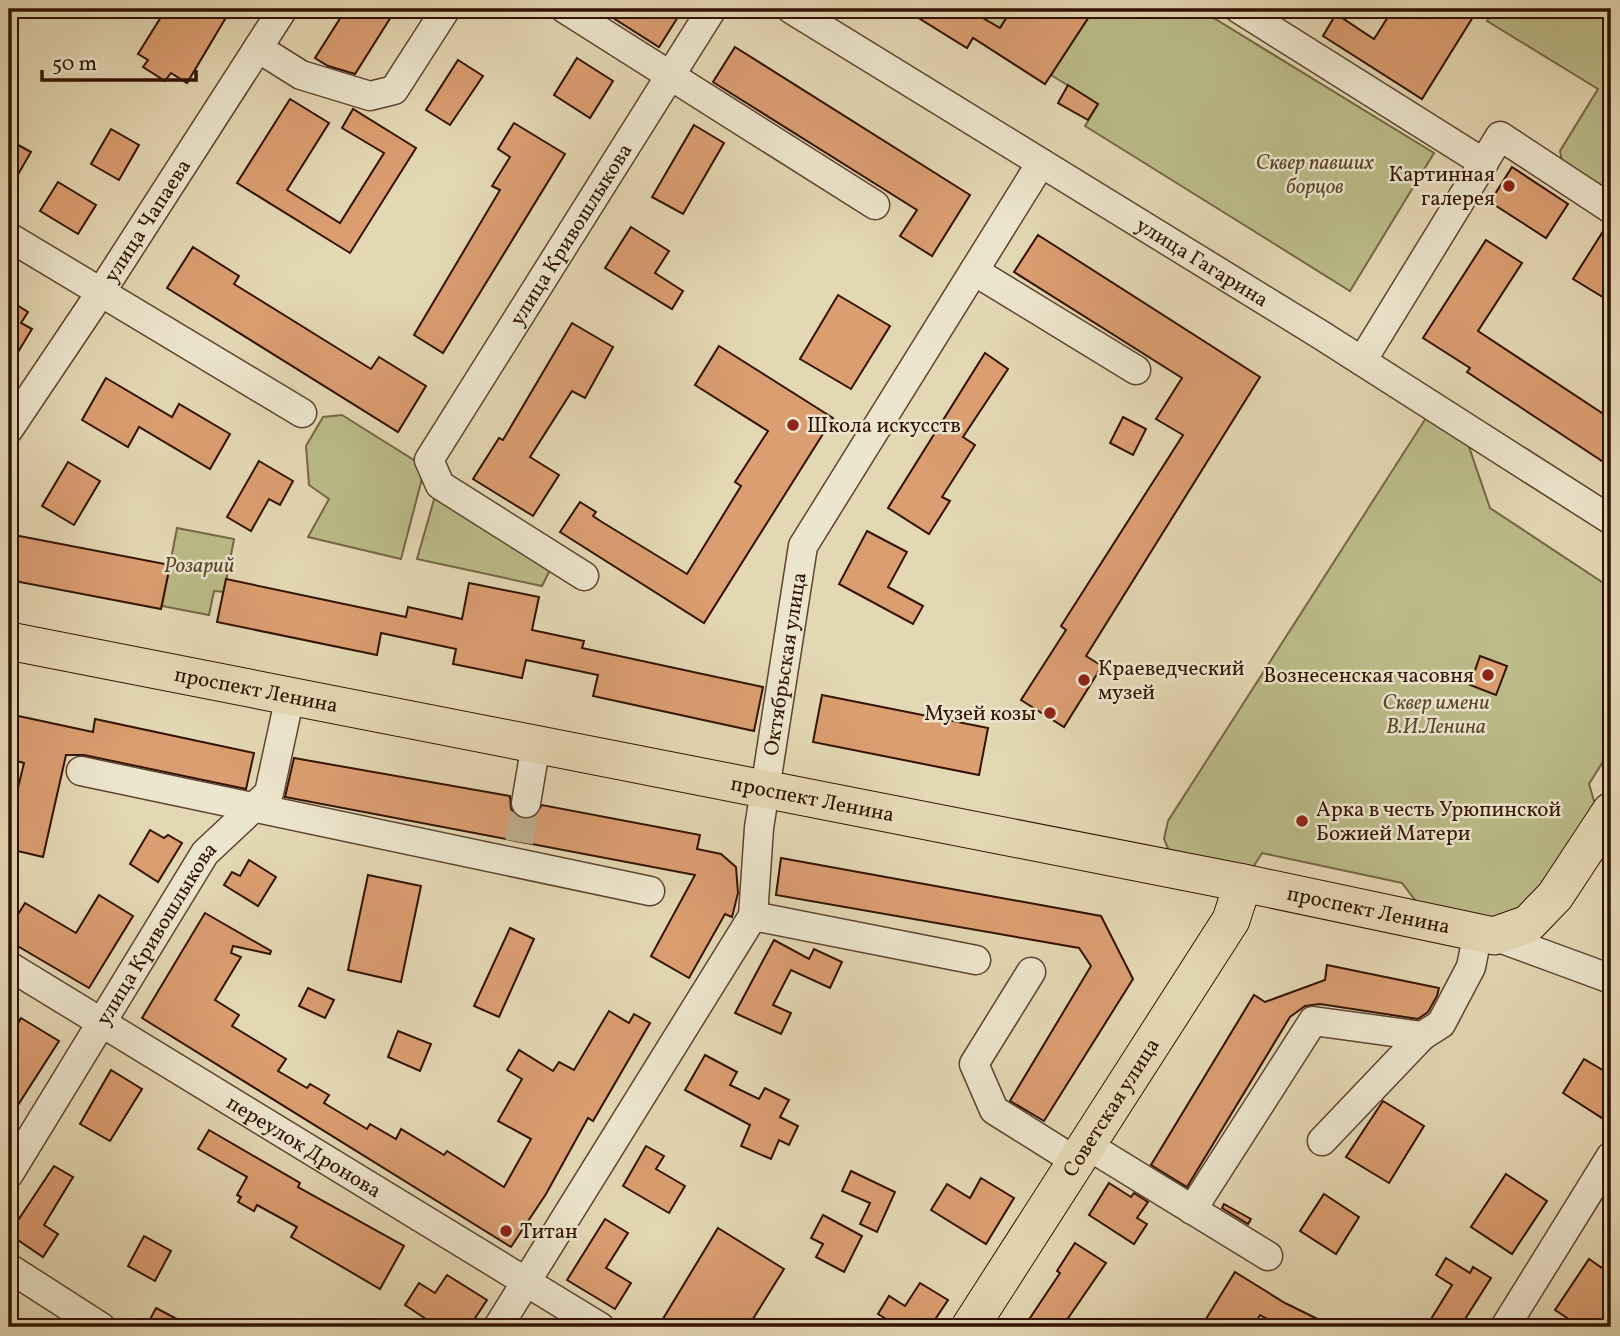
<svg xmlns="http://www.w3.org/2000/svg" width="1620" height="1336" font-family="Vollkorn,serif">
	<rect width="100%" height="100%" fill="#e4d8b4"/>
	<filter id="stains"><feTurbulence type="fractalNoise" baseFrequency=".00286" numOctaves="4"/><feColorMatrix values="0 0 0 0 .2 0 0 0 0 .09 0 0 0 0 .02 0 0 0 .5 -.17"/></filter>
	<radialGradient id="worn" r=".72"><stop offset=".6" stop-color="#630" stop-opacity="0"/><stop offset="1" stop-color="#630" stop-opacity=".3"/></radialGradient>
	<g fill="#bbbc89" stroke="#766746" stroke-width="2">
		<polygon points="967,9 1012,9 1000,28"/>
		<polygon points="1094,9 1199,9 1434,153 1350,291 1085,126 1098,104 1051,75"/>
		<polygon points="1495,9 1611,9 1611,198 1563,166 1560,151 1598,89 1487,21"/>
		<polygon points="342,415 425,467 401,559 308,537 329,499 309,485 306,446 323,417"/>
		<polygon points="1426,418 1468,444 1490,508 1611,588 1611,749 1589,784 1595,804 1528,906 1490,919 1418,904 1402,883 1262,853 1252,869 1169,851 1164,839 1168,821"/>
		<polygon points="435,496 551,568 542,586 417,559"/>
		<polygon points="177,528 234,539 224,592 214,591 209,615 162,606"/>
	</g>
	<g fill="#db9e71" stroke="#321202" stroke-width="2">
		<polygon points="166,9 231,9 187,83 171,73 165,81 143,67 148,60 138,54"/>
		<polygon points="346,9 396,9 355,74 328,66 315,58"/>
		<polygon points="599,9 683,9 659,47"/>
		<polygon points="904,9 967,9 1000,28 1012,9 1094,9 1045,84 973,38 967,48"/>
		<polygon points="1393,9 1478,9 1422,99 1323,36 1336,14 1374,39"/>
		<polygon points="735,47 970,195 932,256 900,236 917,210 713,82"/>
		<polygon points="577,58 613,81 590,118 554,95"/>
		<polygon points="458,60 483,76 450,125 426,110"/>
		<polygon points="1068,85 1098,104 1088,120 1058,103"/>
		<polygon points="290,99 329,123 287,190 340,223 384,153 342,128 353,109 416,148 350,253 237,183"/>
		<polygon points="514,123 565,154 443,353 414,335 500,190 492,186 510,157 498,149"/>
		<polygon points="694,125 724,143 683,214 652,197"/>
		<polygon points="111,129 139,145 119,180 91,164"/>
		<polygon points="9,140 31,152 9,190"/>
		<polygon points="1512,167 1568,204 1546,238 1490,202"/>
		<polygon points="58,182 96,205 78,234 40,211"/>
		<polygon points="1607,225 1611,225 1611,302 1573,279"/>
		<polygon points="631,227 669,251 655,273 683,291 672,309 605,268"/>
		<polygon points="1038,235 1260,377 1086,656 1102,666 1064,727 1021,700 1066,630 1061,626 1183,435 1156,419 1182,378 1014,272"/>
		<polygon points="1486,240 1522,263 1478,331 1611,419 1611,467 1467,372 1470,368 1423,338"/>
		<polygon points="193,247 239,276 234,284 371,369 379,357 426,386 398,432 167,288"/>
		<polygon points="838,295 890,326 851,389 800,359"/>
		<polygon points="9,300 28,312 21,323 32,329 9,367"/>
		<polygon points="572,323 613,347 585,398 572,391 530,457 559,475 533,516 473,479 499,438 503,440"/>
		<polygon points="719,346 833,418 704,623 560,532 580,502 596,512 593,516 602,522 687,574 741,486 735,482 768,431 695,385"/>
		<polygon points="985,353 1008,369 963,437 975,445 942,497 950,501 929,534 888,508"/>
		<polygon points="106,378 172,417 179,404 230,434 210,469 139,427 128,447 82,420"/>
		<polygon points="1123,417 1146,429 1133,455 1110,443"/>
		<polygon points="259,461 293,481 280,505 269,499 251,531 227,517"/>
		<polygon points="68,462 100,481 74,525 42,506"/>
		<polygon points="867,531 907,552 888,587 923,606 913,624 839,584"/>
		<polygon points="9,534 170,565 161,609 9,580"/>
		<polygon points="226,579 406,617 408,607 462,619 469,583 539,597 532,630 584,641 582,648 763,687 754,731 593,696 598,675 526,660 522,678 453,664 456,649 381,633 377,655 217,622"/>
		<polygon points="1480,656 1507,666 1496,695 1470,685"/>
		<polygon points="822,695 988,728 979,775 813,742"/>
		<polygon points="9,714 93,732 95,719 254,753 246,789 84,755 66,755 43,857 9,849 9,825 24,763 9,759"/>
		<polygon points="294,758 510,796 511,809 523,819 532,818 542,805 700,835 697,849 721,854 736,867 738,893 732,917 725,914 689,978 651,956 695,875 285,797"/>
		<polygon points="150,830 164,838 168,835 182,843 158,882 130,864"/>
		<polygon points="781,858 1101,916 1133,979 1044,1121 1010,1101 1091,966 1079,948 776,895"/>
		<polygon points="249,860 276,877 258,906 224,885 232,872 240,876"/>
		<polygon points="368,875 421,886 401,982 348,970"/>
		<polygon points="99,895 133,916 89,988 9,941 9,918 14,921 25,903 76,933"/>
		<polygon points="205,913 271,951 270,954 233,946 231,953 241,957 215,1000 239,1015 232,1026 286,1059 278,1071 307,1088 310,1084 329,1095 324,1103 367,1129 370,1124 396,1139 401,1129 444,1155 447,1151 504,1187 531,1139 498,1121 522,1079 507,1070 519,1050 553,1071 559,1062 574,1070 609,1011 629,1023 634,1014 650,1023 593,1121 588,1118 546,1194 511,1247 142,1018"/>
		<polygon points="510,928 534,939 499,1017 474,1006"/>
		<polygon points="774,940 809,959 814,949 842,962 830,988 791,970 773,1005 791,1013 781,1034 735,1013"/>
		<polygon points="1327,965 1439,988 1437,996 1428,1012 1418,1019 1320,1004 1305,1006 1290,1017 1187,1187 1151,1165 1254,995 1265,1002 1325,980"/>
		<polygon points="308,988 334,1000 325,1018 299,1006"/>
		<polygon points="21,1018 59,1041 9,1119 9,1039"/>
		<polygon points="398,1031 431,1044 420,1071 388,1057"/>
		<polygon points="705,1055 737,1072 730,1085 759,1099 765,1088 789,1100 780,1117 798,1126 789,1145 779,1140 771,1159 741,1146 750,1125 685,1090"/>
		<polygon points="1584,1059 1611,1075 1611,1103 1602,1118 1563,1093"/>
		<polygon points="111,1070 142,1089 110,1141 80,1124"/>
		<polygon points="1383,1101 1424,1126 1389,1183 1346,1157"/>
		<polygon points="209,1130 300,1183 298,1187 404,1246 380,1289 291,1237 297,1227 257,1205 254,1211 238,1202 241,1197 237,1195 247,1177 198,1149"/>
		<polygon points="646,1146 664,1156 656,1169 685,1186 669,1213 623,1186"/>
		<polygon points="54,1166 73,1177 44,1225 58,1234 43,1257 9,1234"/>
		<polygon points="851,1171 895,1192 877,1232 860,1224 870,1203 842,1191"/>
		<polygon points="1506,1174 1547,1201 1512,1254 1471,1227"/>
		<polygon points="981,1178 1014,1198 986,1244 931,1210 947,1184 970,1198"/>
		<polygon points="1109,1183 1131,1197 1134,1193 1148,1202 1137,1218 1147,1224 1134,1244 1089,1215"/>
		<polygon points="1324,1194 1359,1217 1336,1254 1300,1231"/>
		<polygon points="1224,1204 1251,1219 1248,1224 1222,1208"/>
		<polygon points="823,1215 862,1236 844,1272 816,1257 823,1244 811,1238"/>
		<polygon points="605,1219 628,1233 606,1268 631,1283 615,1309 567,1280"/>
		<polygon points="718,1228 784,1269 748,1327 658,1327"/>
		<polygon points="144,1236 171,1251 155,1281 128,1266"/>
		<polygon points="1075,1243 1106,1263 1062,1327 1024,1327 1060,1273 1057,1271"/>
		<polygon points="1446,1258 1470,1273 1473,1267 1491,1278 1460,1327 1426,1327 1452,1285 1436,1275"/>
		<polygon points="1589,1259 1611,1274 1611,1308 1599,1327 1581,1327 1555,1310"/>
		<polygon points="1235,1272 1285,1303 1334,1327 1282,1327 1260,1315 1253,1327 1201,1327"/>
		<polygon points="447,1275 487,1300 469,1327 438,1327 405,1305 419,1283 435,1293"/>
		<polygon points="920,1283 948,1300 930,1327 899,1327 878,1314 889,1296 905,1306"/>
		<polygon points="156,1308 192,1327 146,1327"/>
	</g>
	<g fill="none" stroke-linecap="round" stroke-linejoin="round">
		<polyline stroke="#c0b090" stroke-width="28" stroke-dasharray="28 14" stroke-linecap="butt" points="519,842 526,803"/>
		<defs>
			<g id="minor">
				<polyline points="565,9 875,205"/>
				<path id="s1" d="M791,9L1321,335L1611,520"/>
				<polyline points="1239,9 1484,163"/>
				<polyline points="258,48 301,75 370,96 394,90 446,9"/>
				<polyline points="9,237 302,413"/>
				<polyline points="974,271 1136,370"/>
				<polyline points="1362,361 1500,136 1611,209"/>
				<path id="s2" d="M9,429L101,292L283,9"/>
				<path id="s3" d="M584,576L440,485L429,460L712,9"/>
				<polyline points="81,771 650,891"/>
				<polyline points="526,803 536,744"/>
				<polyline points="753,916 976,960"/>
				<polyline points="1494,936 1611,979"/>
				<path id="s4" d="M9,966L600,1327"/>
				<polyline points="1031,972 974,1064 994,1110 1077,1162"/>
				<polyline points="1322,1141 1422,1036"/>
				<polyline points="1087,1145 1268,1256"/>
				<path id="s5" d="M9,1174L205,853L269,793L290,696"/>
				<polyline points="1192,1210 1313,1021 1422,1036 1441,1024 1471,967 1478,932"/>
				<polyline points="9,1268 101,1327"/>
				<path id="s6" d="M498,1327L753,916L759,828L803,546L1041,163"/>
				<polyline points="1505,1327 1611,1156"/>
			</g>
			<g id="major">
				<path id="s7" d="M9,641L1243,883L1494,936L1528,924L1555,896L1611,811"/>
				<path id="s8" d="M970,1327L1231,920L1243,883"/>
			</g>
		</defs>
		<use href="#minor" stroke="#5e442e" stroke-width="31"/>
		<use href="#major" stroke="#321202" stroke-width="39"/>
		<use href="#minor" stroke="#ede6ce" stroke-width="28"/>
		<use href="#major" stroke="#e4d8b4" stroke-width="37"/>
	</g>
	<g fill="#8f2418" stroke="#ede6ce" stroke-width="2.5">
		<circle cx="1509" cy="186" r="7"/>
		<circle cx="793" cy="425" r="7"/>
		<circle cx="1488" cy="675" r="7"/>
		<circle cx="1084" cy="680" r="7"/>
		<circle cx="1050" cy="713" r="7"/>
		<circle cx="1302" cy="821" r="7"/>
		<circle cx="506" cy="1231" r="7"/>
	</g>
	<g text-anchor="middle" stroke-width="5" stroke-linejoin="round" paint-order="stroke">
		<g font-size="21" font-style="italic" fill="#5b452a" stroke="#ede6ce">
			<text x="1315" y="169">Сквер павших<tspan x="1315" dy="24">борцов</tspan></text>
			<text x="199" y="572">Розарий</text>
			<text x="1436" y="709">Сквер имени<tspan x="1436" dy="24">В.И.Ленина</tspan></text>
		</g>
		<g font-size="21" fill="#321202" stroke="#ede6ce" text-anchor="start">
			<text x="1495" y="181" text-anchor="end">Картинная<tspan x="1495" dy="24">галерея</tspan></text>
			<text x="807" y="432">Школа искусств</text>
			<text x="1098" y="675">Краеведческий<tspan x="1098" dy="24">музей</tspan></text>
			<text x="1474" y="682" text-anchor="end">Вознесенская часовня</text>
			<text x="1036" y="720" text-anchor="end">Музей козы</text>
			<text x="1316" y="816">Арка в честь Урюпинской<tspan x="1316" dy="24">Божией Матери</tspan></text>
			<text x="520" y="1238">Титан</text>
		</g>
		<g font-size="21" fill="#321202" stroke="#ede6ce">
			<text dy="7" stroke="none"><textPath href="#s2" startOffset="250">улица Чапаева</textPath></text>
			<text dy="7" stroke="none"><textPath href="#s3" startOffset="464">улица Кривошлыкова</textPath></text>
			<text dy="7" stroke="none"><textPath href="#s1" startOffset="483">улица Гагарина</textPath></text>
			<text dy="7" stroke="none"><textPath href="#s6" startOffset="738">Октябрьская улица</textPath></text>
			<text dy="7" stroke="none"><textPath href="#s7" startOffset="252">проспект Ленина</textPath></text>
			<text dy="7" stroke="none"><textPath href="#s7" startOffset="819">проспект Ленина</textPath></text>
			<text dy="7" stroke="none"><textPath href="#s7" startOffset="1386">проспект Ленина</textPath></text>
			<text dy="7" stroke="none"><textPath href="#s5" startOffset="282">улица Кривошлыкова</textPath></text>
			<text dy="7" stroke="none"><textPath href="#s8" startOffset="261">Советская улица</textPath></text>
			<text dy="7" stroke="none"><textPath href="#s4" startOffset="346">переулок Дронова</textPath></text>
		</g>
	</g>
	<rect width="1620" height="1336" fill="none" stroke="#e4d8b4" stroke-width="35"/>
	<rect x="10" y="10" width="1599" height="1315" fill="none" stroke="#321202" stroke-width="3.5"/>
	<rect x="18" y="18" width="1585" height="1301" fill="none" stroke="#321202" stroke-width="2"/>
	<path d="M42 70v10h154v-10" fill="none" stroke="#321202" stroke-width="3.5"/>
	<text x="52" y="70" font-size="21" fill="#321202" stroke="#ede6ce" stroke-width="5" paint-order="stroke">50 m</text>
	<rect width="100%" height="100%" filter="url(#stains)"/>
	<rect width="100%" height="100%" fill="url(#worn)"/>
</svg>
